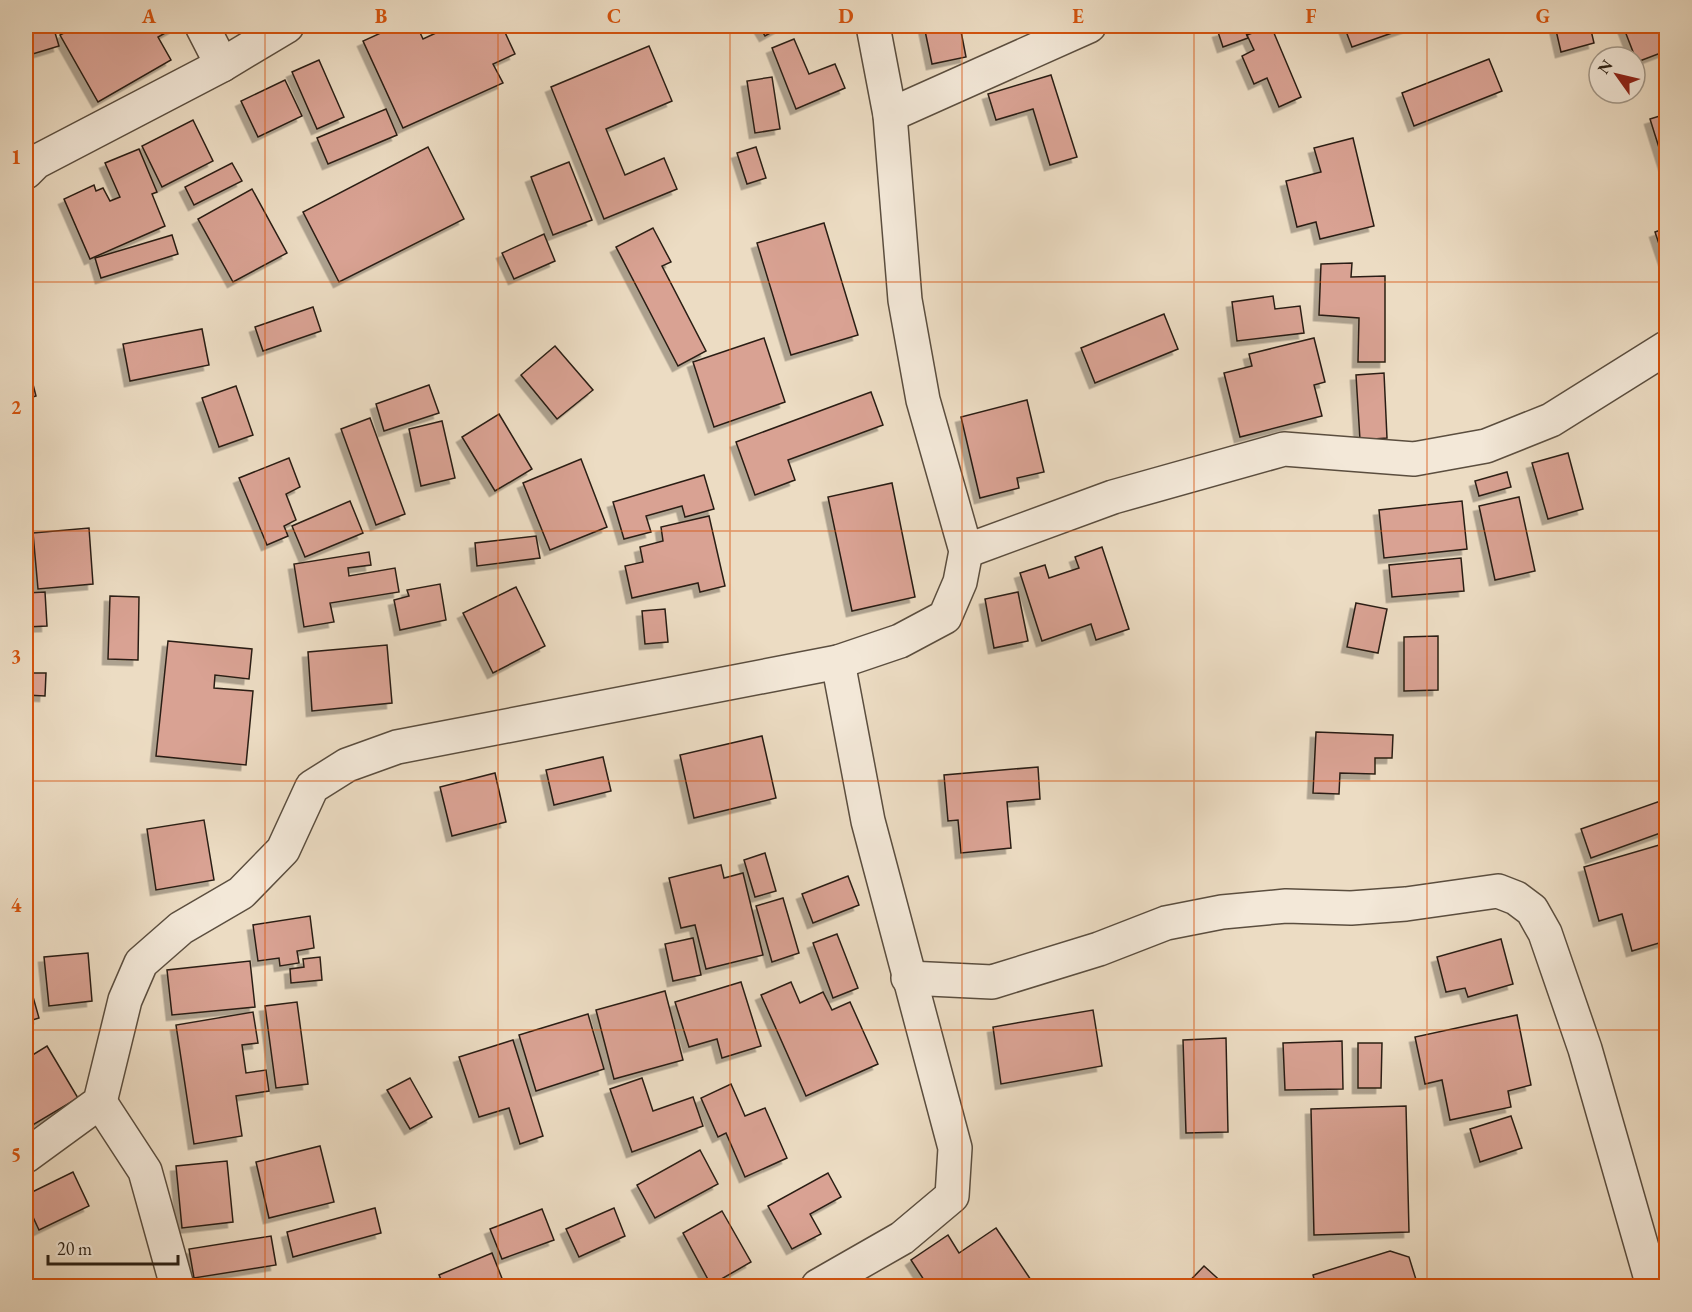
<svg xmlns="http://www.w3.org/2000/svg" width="1692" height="1312" font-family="'EB Garamond',serif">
	<defs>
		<filter id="shadow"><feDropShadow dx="-5.5" dy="5.5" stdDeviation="0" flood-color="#0004"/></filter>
	</defs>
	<rect width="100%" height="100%" fill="#ecdcc3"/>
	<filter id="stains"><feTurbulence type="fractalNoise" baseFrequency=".00333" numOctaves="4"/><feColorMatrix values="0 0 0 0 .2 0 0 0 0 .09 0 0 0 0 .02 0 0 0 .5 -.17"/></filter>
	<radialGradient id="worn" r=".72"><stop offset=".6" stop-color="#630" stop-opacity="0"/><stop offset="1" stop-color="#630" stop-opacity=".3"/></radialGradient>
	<g fill="#d9a293" stroke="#2b1f13" stroke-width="1.5" filter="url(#shadow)">
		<polygon points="26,26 53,26 59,46 26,56"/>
		<polygon points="77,26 172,26 174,28 158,37 171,60 98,102 60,35"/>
		<polygon points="396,26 417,26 423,39 451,26 502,26 515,54 493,64 503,83 403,128 363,41"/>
		<polygon points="759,26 783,26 765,36"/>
		<polygon points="924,26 960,26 966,57 932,64"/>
		<polygon points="1239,26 1243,26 1248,38 1223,47 1218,32"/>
		<polygon points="1271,26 1301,97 1279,107 1267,78 1254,84 1242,56 1254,50 1247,35"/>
		<polygon points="1344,26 1412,26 1352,47"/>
		<polygon points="1555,26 1590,26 1594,43 1561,52"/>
		<polygon points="1623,26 1666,26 1666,51 1637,62"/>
		<polygon points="794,39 809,74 835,64 845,88 796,109 772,48"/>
		<polygon points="649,46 672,101 606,129 625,175 664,158 677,189 604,219 551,87"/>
		<polygon points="1489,59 1502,91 1414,126 1402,93"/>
		<polygon points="319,60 344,117 317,129 292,72"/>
		<polygon points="1051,75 1077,157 1050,165 1033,109 996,120 988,94"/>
		<polygon points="772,77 780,129 755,133 747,81"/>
		<polygon points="285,80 302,116 258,137 241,101"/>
		<polygon points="386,109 397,135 328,164 317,138"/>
		<polygon points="1666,114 1666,170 1650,119"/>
		<polygon points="193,120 213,161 162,187 142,146"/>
		<polygon points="1353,138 1374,226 1320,239 1316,222 1297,227 1286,181 1321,172 1314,148"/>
		<polygon points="428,147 464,219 339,282 303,212"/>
		<polygon points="756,147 766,178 747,184 737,153"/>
		<polygon points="139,149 157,192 152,194 165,226 90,259 64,199 94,185 96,191 103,188 110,201 120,197 105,163"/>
		<polygon points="569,162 592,220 553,235 531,177"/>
		<polygon points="232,163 242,181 194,205 185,187"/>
		<polygon points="252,189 287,253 233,282 198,219"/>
		<polygon points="824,223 858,335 791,355 757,243"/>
		<polygon points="653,228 671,262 662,266 706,351 678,366 616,247"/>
		<polygon points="1666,228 1666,265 1655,232"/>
		<polygon points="544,234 555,261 514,279 502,253"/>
		<polygon points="172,235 178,254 101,278 95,258"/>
		<polygon points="1352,263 1351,277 1385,276 1385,362 1358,362 1359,318 1319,315 1321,264"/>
		<polygon points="1273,296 1275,309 1300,306 1304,333 1237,341 1232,302"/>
		<polygon points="313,307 321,331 263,351 255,327"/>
		<polygon points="1164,314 1178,349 1095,383 1081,348"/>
		<polygon points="202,329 209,365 130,381 123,344"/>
		<polygon points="764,338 785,402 714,427 693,362"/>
		<polygon points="1314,338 1325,382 1314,385 1322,416 1240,437 1224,373 1252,366 1249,354"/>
		<polygon points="555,346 593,390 557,419 521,375"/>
		<polygon points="26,357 36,396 26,399"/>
		<polygon points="1384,373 1387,438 1360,440 1356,375"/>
		<polygon points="429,385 439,413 384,431 376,404"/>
		<polygon points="236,386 253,435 219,447 202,398"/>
		<polygon points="871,392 883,425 788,460 795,480 755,495 736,442"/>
		<polygon points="1027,400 1044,472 1017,478 1019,488 980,498 961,417"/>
		<polygon points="499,414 532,469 495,491 462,437"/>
		<polygon points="370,418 405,514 376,525 341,429"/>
		<polygon points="442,421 455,478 421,486 409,429"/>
		<polygon points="1568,453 1583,509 1548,519 1532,463"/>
		<polygon points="289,458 300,487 286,494 296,520 284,526 288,536 267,545 239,478"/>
		<polygon points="581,459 607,527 550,550 523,483"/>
		<polygon points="1507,472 1511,487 1479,496 1475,481"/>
		<polygon points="704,475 714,509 685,517 682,506 646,516 651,532 624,539 613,502"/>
		<polygon points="892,483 915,597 852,611 828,497"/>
		<polygon points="1519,497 1535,571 1495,580 1479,506"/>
		<polygon points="350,501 363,533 305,557 292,526"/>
		<polygon points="1462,501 1467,549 1384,558 1379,510"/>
		<polygon points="709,516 725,586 700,592 698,583 632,598 625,566 643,562 640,547 663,541 661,527"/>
		<polygon points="89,528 93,584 38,589 33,533"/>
		<polygon points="536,536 540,558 477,566 475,543"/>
		<polygon points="26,543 31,582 26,583"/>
		<polygon points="1102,547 1129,629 1096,640 1091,624 1042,641 1020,573 1045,565 1049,578 1079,568 1075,557"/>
		<polygon points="369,552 371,565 348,568 349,576 395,568 399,592 330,603 334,622 304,627 294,564"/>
		<polygon points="1461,558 1464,591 1392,597 1389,565"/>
		<polygon points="440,584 446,620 400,630 394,600 409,596 407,590"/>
		<polygon points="516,587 545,646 493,673 463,613"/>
		<polygon points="45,592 47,626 26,627 26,593"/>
		<polygon points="1018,592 1028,641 994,648 985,599"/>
		<polygon points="110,596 139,597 138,660 108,659"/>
		<polygon points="1356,603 1387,609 1378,653 1347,647"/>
		<polygon points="665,609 668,642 645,644 642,611"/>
		<polygon points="1438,636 1438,690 1404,691 1404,637"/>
		<polygon points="168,641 252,649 249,679 215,675 214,688 253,691 246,765 156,756"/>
		<polygon points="387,645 392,703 312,711 308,652"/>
		<polygon points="26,673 46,673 45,696 26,695"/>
		<polygon points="1316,732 1393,735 1392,758 1375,758 1375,774 1340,773 1339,794 1313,793"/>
		<polygon points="762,736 776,798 694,818 680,755"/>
		<polygon points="603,757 611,791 554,805 546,770"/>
		<polygon points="1038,767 1040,799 1007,802 1011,848 961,853 958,820 948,821 944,775"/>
		<polygon points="495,773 506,822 452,836 440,787"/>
		<polygon points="1666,799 1666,831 1591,858 1581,829"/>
		<polygon points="204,820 214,880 156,890 147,829"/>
		<polygon points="1666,843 1666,941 1632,951 1622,914 1599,921 1584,867"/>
		<polygon points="765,853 776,891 755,897 744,860"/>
		<polygon points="721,865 724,878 743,873 763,955 706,969 695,925 681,928 669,878"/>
		<polygon points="848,876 859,905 813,923 802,894"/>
		<polygon points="783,898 799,953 772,962 756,906"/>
		<polygon points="310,916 314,948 297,951 299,963 280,966 279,958 258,961 253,925"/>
		<polygon points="837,934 858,988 833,998 813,943"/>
		<polygon points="693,938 701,975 673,981 665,944"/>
		<polygon points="1501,939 1513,984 1468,997 1465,988 1446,992 1437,957"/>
		<polygon points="88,953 92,1001 49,1006 44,957"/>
		<polygon points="320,957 322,980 291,983 290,969 304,967 303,959"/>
		<polygon points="250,961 255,1007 172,1015 167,970"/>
		<polygon points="26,972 39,1018 26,1022"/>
		<polygon points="741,982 761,1046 722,1058 717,1039 689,1047 675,1002"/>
		<polygon points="791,982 800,1003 823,992 832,1010 850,1002 878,1064 806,1096 761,995"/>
		<polygon points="665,991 683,1060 614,1079 596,1010"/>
		<polygon points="297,1002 308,1084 276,1088 265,1006"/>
		<polygon points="1093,1010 1102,1066 1001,1084 993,1027"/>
		<polygon points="253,1012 258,1043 242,1045 246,1073 266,1070 269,1091 236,1096 242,1136 194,1144 176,1025"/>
		<polygon points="588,1014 604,1069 536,1091 519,1035"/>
		<polygon points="1517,1015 1531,1085 1508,1091 1511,1107 1450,1120 1442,1080 1425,1084 1415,1037"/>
		<polygon points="1226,1038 1228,1132 1186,1133 1183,1040"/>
		<polygon points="513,1040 543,1136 520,1144 509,1108 479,1117 459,1057"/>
		<polygon points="1342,1041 1343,1089 1285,1090 1283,1043"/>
		<polygon points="1358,1043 1382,1043 1381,1088 1358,1088"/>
		<polygon points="47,1046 78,1098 26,1129 26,1059"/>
		<polygon points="410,1078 432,1117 410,1129 387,1090"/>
		<polygon points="642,1078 653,1111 693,1097 703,1126 632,1152 610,1089"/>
		<polygon points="731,1084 745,1116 765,1108 787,1158 745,1177 726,1133 718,1137 701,1098"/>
		<polygon points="1406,1106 1409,1232 1314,1235 1311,1109"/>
		<polygon points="1511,1116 1522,1148 1480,1162 1470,1129"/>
		<polygon points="320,1146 334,1202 269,1218 256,1162"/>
		<polygon points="700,1150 718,1184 655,1218 637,1185"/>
		<polygon points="227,1161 233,1222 182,1228 176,1166"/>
		<polygon points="73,1172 89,1206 39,1230 26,1202 26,1195"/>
		<polygon points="828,1173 841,1197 810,1214 821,1234 792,1249 768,1206"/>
		<polygon points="375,1208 381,1233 293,1257 287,1232"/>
		<polygon points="614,1208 625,1236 579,1257 566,1229"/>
		<polygon points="542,1209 554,1240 502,1259 490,1229"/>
		<polygon points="722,1211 751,1262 711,1285 683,1233"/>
		<polygon points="996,1228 1035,1286 921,1286 926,1283 911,1260 948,1235 959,1253"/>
		<polygon points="271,1236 276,1265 194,1278 189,1249"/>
		<polygon points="1390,1251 1409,1257 1418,1286 1316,1286 1313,1275"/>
		<polygon points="492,1253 505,1286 444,1286 439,1275"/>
		<polygon points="1204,1266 1226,1286 1185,1286"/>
	</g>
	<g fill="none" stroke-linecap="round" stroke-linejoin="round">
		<defs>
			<g id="minor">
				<polyline points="202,26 222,65"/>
				<polyline points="890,115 1089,26"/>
				<polyline points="26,172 36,162 222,65 287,26"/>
				<polyline points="966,551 1113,497 1284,449 1414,459 1486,446 1551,420 1666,348"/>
				<polyline points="908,978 992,982 1099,949 1166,923 1222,912 1286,906 1351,908 1406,904 1498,891 1516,898 1532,910 1545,933 1585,1049 1653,1286"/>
				<polyline points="100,1102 145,1171 177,1286"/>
				<polyline points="26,1156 100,1102 125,1000 141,963 181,928 241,893 283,850 312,787 347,765 397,747 838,662 900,641 945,617 960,582 966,551 923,400 905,300 890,115 873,26"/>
				<polyline points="818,1286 902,1238 952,1196 955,1148 868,821 838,662"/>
			</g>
		</defs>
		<use href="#minor" stroke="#5b4e3f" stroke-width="36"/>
		<use href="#minor" stroke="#f3e8d8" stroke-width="33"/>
	</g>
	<path fill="none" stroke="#d5530d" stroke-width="1.5" stroke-opacity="0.55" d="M265,26V1286M498,26V1286M730,26V1286M962,26V1286M1194,26V1286M1427,26V1286M26,282H1666M26,531H1666M26,781H1666M26,1030H1666"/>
	<rect width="1692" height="1312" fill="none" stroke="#ecdcc3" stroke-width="66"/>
	<g transform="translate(1617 75) rotate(304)"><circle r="28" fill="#f3e8d8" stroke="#a39889" stroke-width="1.5"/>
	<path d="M0-4.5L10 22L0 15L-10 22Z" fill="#8f2418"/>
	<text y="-9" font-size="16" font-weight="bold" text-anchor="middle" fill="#2b1f13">N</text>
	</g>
	<path d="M48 1255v9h130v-9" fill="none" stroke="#2b1f13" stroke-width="3"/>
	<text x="57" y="1255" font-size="18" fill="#2b1f13" stroke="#f3e8d8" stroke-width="4.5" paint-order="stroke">20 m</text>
	<rect x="33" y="33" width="1626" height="1246" fill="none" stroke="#d5530d" stroke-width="2"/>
	<g font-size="20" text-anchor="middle" font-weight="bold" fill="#d5530d">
		<text x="149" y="23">A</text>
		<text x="381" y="23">B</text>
		<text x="614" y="23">C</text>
		<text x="846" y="23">D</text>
		<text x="1078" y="23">E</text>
		<text x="1311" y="23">F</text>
		<text x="1543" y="23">G</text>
		<text x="16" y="164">1</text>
		<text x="16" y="414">2</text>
		<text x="16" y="663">3</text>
		<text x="16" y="912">4</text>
		<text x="16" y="1161">5</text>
	</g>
	<rect width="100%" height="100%" filter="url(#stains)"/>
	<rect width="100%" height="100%" fill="url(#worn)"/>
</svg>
